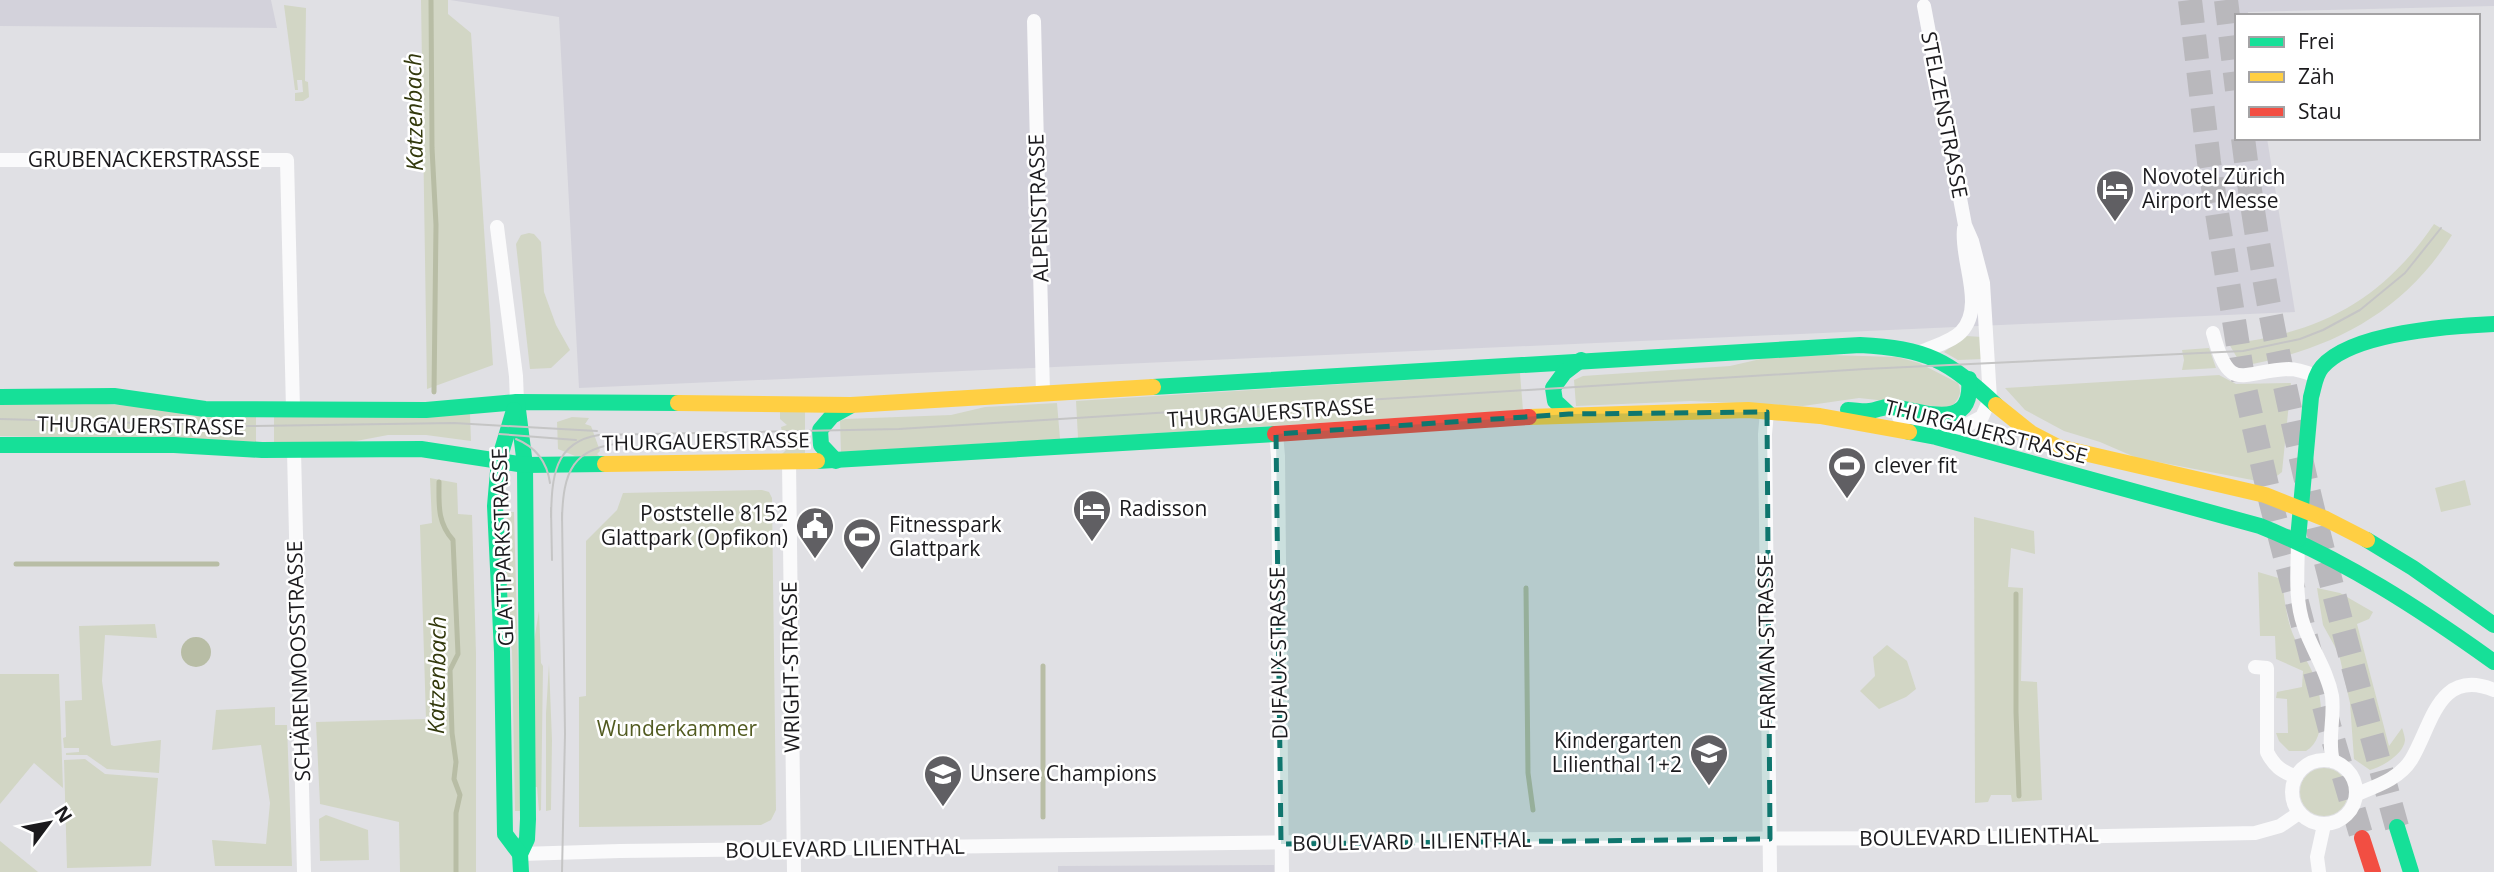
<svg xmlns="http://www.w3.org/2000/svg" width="2494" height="872" font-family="'Open Sans',sans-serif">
	<rect width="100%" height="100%" fill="#e0e0e4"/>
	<g fill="#d3d2db">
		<polygon points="0,0 271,0 277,28 0,26"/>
		<polygon points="450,0 2494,0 2494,6 2248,12 2248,16 2237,16 2237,138 2267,138 2295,312 579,388 559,17"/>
		<polygon points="1274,865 1274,872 1058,872 1058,866"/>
	</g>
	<g fill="#d2d6c5">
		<polygon points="421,0 448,0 448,14 471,33 493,365 427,389"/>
		<polygon points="284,5 306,8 305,81 308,82 309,97 303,101 295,101 295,93 303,92 302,80 297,80 298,90 295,90"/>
		<path d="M2434,224L2452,235C2404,313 2330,350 2242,366L2229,344C2319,333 2382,301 2434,224Z"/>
		<polygon points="529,233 534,234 541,242 544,292 556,325 570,350 551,368 530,369 516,244 521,235"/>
		<polygon points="1966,336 1982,337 1983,359 1958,360 1944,352"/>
		<polygon points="2209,348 2216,368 2182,370 2184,360 2182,350"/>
		<path d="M1829,355L1897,357L1919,363L1958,383C1963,394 1958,399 1951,408L1859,398L1803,406L1691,401L1576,406L1574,380L1583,376L1730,366L1765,358Z"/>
		<polygon points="1520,373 1523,410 1078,438 1076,401"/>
		<polygon points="2219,375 2236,384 2291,383 2282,472 2268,483 2137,458 2100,442 2064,431 2025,410 2005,388"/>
		<polygon points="1057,403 1060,439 841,452 840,421 845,419 951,415 985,407"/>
		<polygon points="0,404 106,404 256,417 256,442 0,436"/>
		<polygon points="780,412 805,412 805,453 782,454 787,449 781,447 783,437 781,427 787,425 780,419"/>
		<polygon points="470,414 471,441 426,435 388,435 351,442 274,442 274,417"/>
		<polygon points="572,417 589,418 585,424 591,426 600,451 597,454 601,457 575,456 558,449 557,422"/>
		<polygon points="430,478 457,483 458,514 472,515 476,654 476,872 400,872 399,822 320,804 316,722 426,719 420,525 432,523"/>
		<polygon points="2465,480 2471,505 2441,512 2435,488"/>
		<polygon points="762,490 769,492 772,498 776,810 771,820 761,825 579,827 579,697 586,696 586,541 617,510 623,493"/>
		<path d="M508,512H514L522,811H515L512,650C499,606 504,557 508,512Z"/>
		<polygon points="1974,517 2034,531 2035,554 2011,548 2008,587 2023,588 2021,681 2037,682 2042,800 2012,802 2011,795 1991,795 1988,802 1975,803"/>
		<path d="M2258,572L2282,579C2284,597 2286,615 2292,632C2298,648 2308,661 2314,676C2322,696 2328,738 2306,751H2289L2279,741L2276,733H2288L2287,699L2276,698L2277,692L2302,687L2303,671L2276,659L2275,636H2260Z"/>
		<path d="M2317,588L2340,593L2373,612L2369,619L2357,624L2389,746L2402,728C2403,730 2405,738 2405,740C2404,754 2382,767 2370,770L2354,759L2350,703L2339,654L2323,625Z"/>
		<polygon points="539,611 541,663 543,666 541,810 539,811 537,787 534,787 534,641"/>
		<polygon points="155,624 157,638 105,635 102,681 111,745 114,746 161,740 159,773 107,769 87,755 66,755 66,753 79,752 79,748 64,748 63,738 66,737 65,701 82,700 79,626"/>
		<polygon points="1887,645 1907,661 1916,689 1906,697 1879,709 1860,691 1875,676 1873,657"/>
		<polygon points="549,664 552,740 551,810 546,811 546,713"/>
		<polygon points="0,674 59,674 63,788 34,763 0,804"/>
		<polygon points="275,707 275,725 287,725 292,866 215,866 212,840 266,844 270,803 261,745 212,750 216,710"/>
		<polygon points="85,759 105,774 158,778 151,866 67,868 64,760"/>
		<circle cx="2324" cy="792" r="24"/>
		<polygon points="326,815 368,830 369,860 320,861 319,819"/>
		<polygon points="0,841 38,872 0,872"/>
	</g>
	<circle fill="#b8bda5" cx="196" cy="652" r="15"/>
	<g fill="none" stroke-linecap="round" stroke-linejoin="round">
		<g stroke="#b8bda5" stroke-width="5">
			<polyline points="431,0 432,148 436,225 434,392"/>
			<path d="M439,482C439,504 437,522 453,540L458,654L450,670L452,733L456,762L454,779L460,795L456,813V872"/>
			<polyline points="16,564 217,564"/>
			<polyline points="1526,588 1528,773 1533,810"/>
			<polyline points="2016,594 2016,712 2019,796"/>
			<polyline points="1043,666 1043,817"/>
		</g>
		<g stroke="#b9b8bc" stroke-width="24" stroke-dasharray="24 12" stroke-linecap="butt">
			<polyline points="2190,0 2209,162 2244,384 2271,503 2330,729 2362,838"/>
			<polyline points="2226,0 2237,90"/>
			<path d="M2243,138C2272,373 2334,600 2397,827"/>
		</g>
		<g stroke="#fafafb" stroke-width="14">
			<polyline points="1034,21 1043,394"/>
			<polyline points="0,160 287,160 293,409"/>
			<polyline points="497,227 516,376 517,402"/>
			<path d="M2213,333C2230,395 2241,371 2289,369C2298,369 2308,373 2316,376"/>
			<path d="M1921,352C1934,346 1951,342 1961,332C1986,306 1960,260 1964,229"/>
			<polyline points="1767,412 1765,434 1770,872"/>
			<polyline points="1899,417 1952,428 1963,427 1982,417 1990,399 1983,283 1972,241 1965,225 1924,6"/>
			<polyline points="1276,434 1278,456 1282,872"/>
			<polyline points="294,451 304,872"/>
			<polyline points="789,461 794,872"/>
			<path d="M2298,539C2298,568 2294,598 2304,626C2312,650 2327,670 2332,696C2335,718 2327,740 2333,761"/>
			<path d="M2255,667L2267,668V752C2274,766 2281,771 2296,777"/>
			<circle cx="2324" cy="792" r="32"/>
			<path d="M2357,794C2376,786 2399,779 2411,760C2432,726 2438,667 2494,690"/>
			<polyline points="520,854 620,851 1543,839 2001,838 2255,833 2280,826 2299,813"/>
			<polyline points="2319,872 2317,857 2324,825"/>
		</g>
		<g stroke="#16e098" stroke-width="16">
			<path d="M1153,387L1860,345C1926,348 1948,360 1996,405"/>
			<polyline points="0,397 114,396 205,409 426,410 517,402 678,403"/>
			<polyline points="517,402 525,465 528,819 527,839 520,854 521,872"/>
			<polyline points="514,410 499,460 495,506 502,652 505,834 520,854"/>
			<path d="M1848,410C1855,410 1863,412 1870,411C1878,410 1883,406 1891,407C1922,410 1974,434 1969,379"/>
			<polyline points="1569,414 1555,401 1553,388 1564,373 1581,360"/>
			<path d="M1909,432L1936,437L2260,526C2345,560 2420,609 2494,662"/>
			<polyline points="0,445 174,445 262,450 421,449 525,465 605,464"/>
			<polyline points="817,461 1275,434"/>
			<polyline points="836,461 821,445 820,430 832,416 850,406"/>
			<path d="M2298,539L2311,397C2314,387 2315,375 2322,367C2352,332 2451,326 2494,324"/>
			<polyline points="2367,540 2413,568 2494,625"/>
			<polyline points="2397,827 2411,872"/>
		</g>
		<g stroke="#ffcf43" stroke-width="16">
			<polyline points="678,403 851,405 1153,387"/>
			<polyline points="1996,405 2031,433 2058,447 2265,495 2326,519 2367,540"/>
			<polyline points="1529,417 1748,410 1820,416 1909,432"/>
			<polyline points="605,464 817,461"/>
		</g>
		<g stroke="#f24e42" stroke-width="16">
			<polyline points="1275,434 1529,417"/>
			<polyline points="2362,838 2373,872"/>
		</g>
		<g stroke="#c5c5c5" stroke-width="2">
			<polyline points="0,419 249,426 454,423 597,431"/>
			<polyline points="499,434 576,440"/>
			<path d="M516,439C536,447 547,462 550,483"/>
			<polyline points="551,508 552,560"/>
			<path d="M551,517C552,479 553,442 599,435L899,429L1865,369L2243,351L2300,339L2323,330L2360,310L2405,273L2441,228"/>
			<path d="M562,520C563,472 572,446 626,443"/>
			<polyline points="562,872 565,734 562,513"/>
		</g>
	</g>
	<path fill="#0f766e" fill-opacity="0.2" stroke="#0f766e" stroke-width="5" stroke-dasharray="14 9" stroke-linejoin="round" d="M1767,412L1770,839L1281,844L1276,434L1569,414Z"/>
	<defs>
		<symbol id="hotel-pin" viewBox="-11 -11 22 30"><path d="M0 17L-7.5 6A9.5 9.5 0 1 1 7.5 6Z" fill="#605f63" stroke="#fff"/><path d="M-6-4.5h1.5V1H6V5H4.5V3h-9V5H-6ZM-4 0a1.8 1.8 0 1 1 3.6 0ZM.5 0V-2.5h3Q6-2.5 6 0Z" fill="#fff"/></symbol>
		<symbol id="stadium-pin" viewBox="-11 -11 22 30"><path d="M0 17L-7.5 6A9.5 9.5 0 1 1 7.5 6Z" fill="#605f63" stroke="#fff"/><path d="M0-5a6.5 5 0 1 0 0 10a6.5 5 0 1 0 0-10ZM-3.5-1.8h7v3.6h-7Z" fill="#fff"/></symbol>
		<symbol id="civic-pin" viewBox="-11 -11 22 30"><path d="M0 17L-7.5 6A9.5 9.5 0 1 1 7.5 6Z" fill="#605f63" stroke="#fff"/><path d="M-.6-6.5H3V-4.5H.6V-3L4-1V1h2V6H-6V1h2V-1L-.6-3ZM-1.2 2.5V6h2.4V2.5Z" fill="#fff"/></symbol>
		<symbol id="school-pin" viewBox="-11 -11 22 30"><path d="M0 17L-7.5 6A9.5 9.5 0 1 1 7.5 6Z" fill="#605f63" stroke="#fff"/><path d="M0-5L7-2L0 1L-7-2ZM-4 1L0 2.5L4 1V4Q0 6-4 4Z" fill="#fff"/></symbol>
	</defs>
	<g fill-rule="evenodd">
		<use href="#hotel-pin" x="2093" y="167" width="44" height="60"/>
		<use href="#stadium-pin" x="1825" y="444" width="44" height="60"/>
		<use href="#hotel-pin" x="1070" y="487" width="44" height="60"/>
		<use href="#civic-pin" x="793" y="504" width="44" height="60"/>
		<use href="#stadium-pin" x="840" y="515" width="44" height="60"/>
		<use href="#school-pin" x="1687" y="731" width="44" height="60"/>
		<use href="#school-pin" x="921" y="752" width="44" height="60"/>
	</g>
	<g text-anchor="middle" stroke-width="5" stroke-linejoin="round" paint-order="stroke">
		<g font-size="21" fill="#1b1a1d" stroke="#fff">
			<text transform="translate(1944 115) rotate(79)" y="7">STELZENSTRASSE</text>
			<text x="144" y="167">GRUBENACKERSTRASSE</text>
			<text transform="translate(1039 208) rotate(-92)" y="7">ALPENSTRASSE</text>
			<text transform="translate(1271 413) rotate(-4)" y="7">THURGAUERSTRASSE</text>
			<text transform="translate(141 426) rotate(1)" y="7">THURGAUERSTRASSE</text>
			<text transform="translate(1986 432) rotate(14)" y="7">THURGAUERSTRASSE</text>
			<text transform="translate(706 442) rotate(-1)" y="7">THURGAUERSTRASSE</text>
			<text transform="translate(503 547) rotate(-92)" y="7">GLATTPARKSTRASSE</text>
			<text transform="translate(1767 642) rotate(-91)" y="7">FARMAN-STRASSE</text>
			<text transform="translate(1279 653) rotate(-91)" y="7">DUFAUX-STRASSE</text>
			<text transform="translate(299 661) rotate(-92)" y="7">SCHÄRENMOOSSTRASSE</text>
			<text transform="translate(791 667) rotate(-91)" y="7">WRIGHT-STRASSE</text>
			<text transform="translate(1979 837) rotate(-1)" y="7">BOULEVARD LILIENTHAL</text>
			<text transform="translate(1412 842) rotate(-1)" y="7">BOULEVARD LILIENTHAL</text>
			<text transform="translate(845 849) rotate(-1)" y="7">BOULEVARD LILIENTHAL</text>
		</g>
		<g font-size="21" fill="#1b1a1d" stroke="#fff" text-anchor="start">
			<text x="2142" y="184">Novotel Zürich<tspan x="2142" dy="24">Airport Messe</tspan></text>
			<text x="1874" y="473">clever fit</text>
			<text x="1119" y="516">Radisson</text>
			<text x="788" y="521" text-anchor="end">Poststelle 8152<tspan x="788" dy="24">Glattpark (Opfikon)</tspan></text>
			<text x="889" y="532">Fitnesspark<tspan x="889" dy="24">Glattpark</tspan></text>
			<text x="1682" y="748" text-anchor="end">Kindergarten<tspan x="1682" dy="24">Lilienthal 1+2</tspan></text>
			<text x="970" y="781">Unsere Champions</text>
		</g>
		<g font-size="21" fill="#525b21" stroke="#fff">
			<text x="677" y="736">Wunderkammer</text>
		</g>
		<g font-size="23" font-style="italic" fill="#32380b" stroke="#fff">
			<text transform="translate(414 112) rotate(-91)" y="8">Katzenbach</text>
			<text transform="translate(437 675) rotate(-89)" y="8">Katzenbach</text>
		</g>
	</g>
	<rect x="2235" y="14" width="245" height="126" fill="#ffffff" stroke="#a4a3a5" stroke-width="2"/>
	<rect x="2249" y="37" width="35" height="10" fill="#16e098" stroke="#a4a3a5" stroke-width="2"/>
	<text x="2298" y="49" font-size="21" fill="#1b1a1d">Frei</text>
	<rect x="2249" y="72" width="35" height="10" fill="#ffcf43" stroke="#a4a3a5" stroke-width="2"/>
	<text x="2298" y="84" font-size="21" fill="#1b1a1d">Zäh</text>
	<rect x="2249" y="107" width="35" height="10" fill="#f24e42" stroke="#a4a3a5" stroke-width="2"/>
	<text x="2298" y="119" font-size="21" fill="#1b1a1d">Stau</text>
	<g transform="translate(49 823) rotate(58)" stroke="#ffffff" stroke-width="5" paint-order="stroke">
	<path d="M0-5L12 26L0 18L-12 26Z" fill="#1b1a1d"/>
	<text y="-10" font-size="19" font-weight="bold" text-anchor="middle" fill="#1b1a1d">N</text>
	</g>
</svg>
